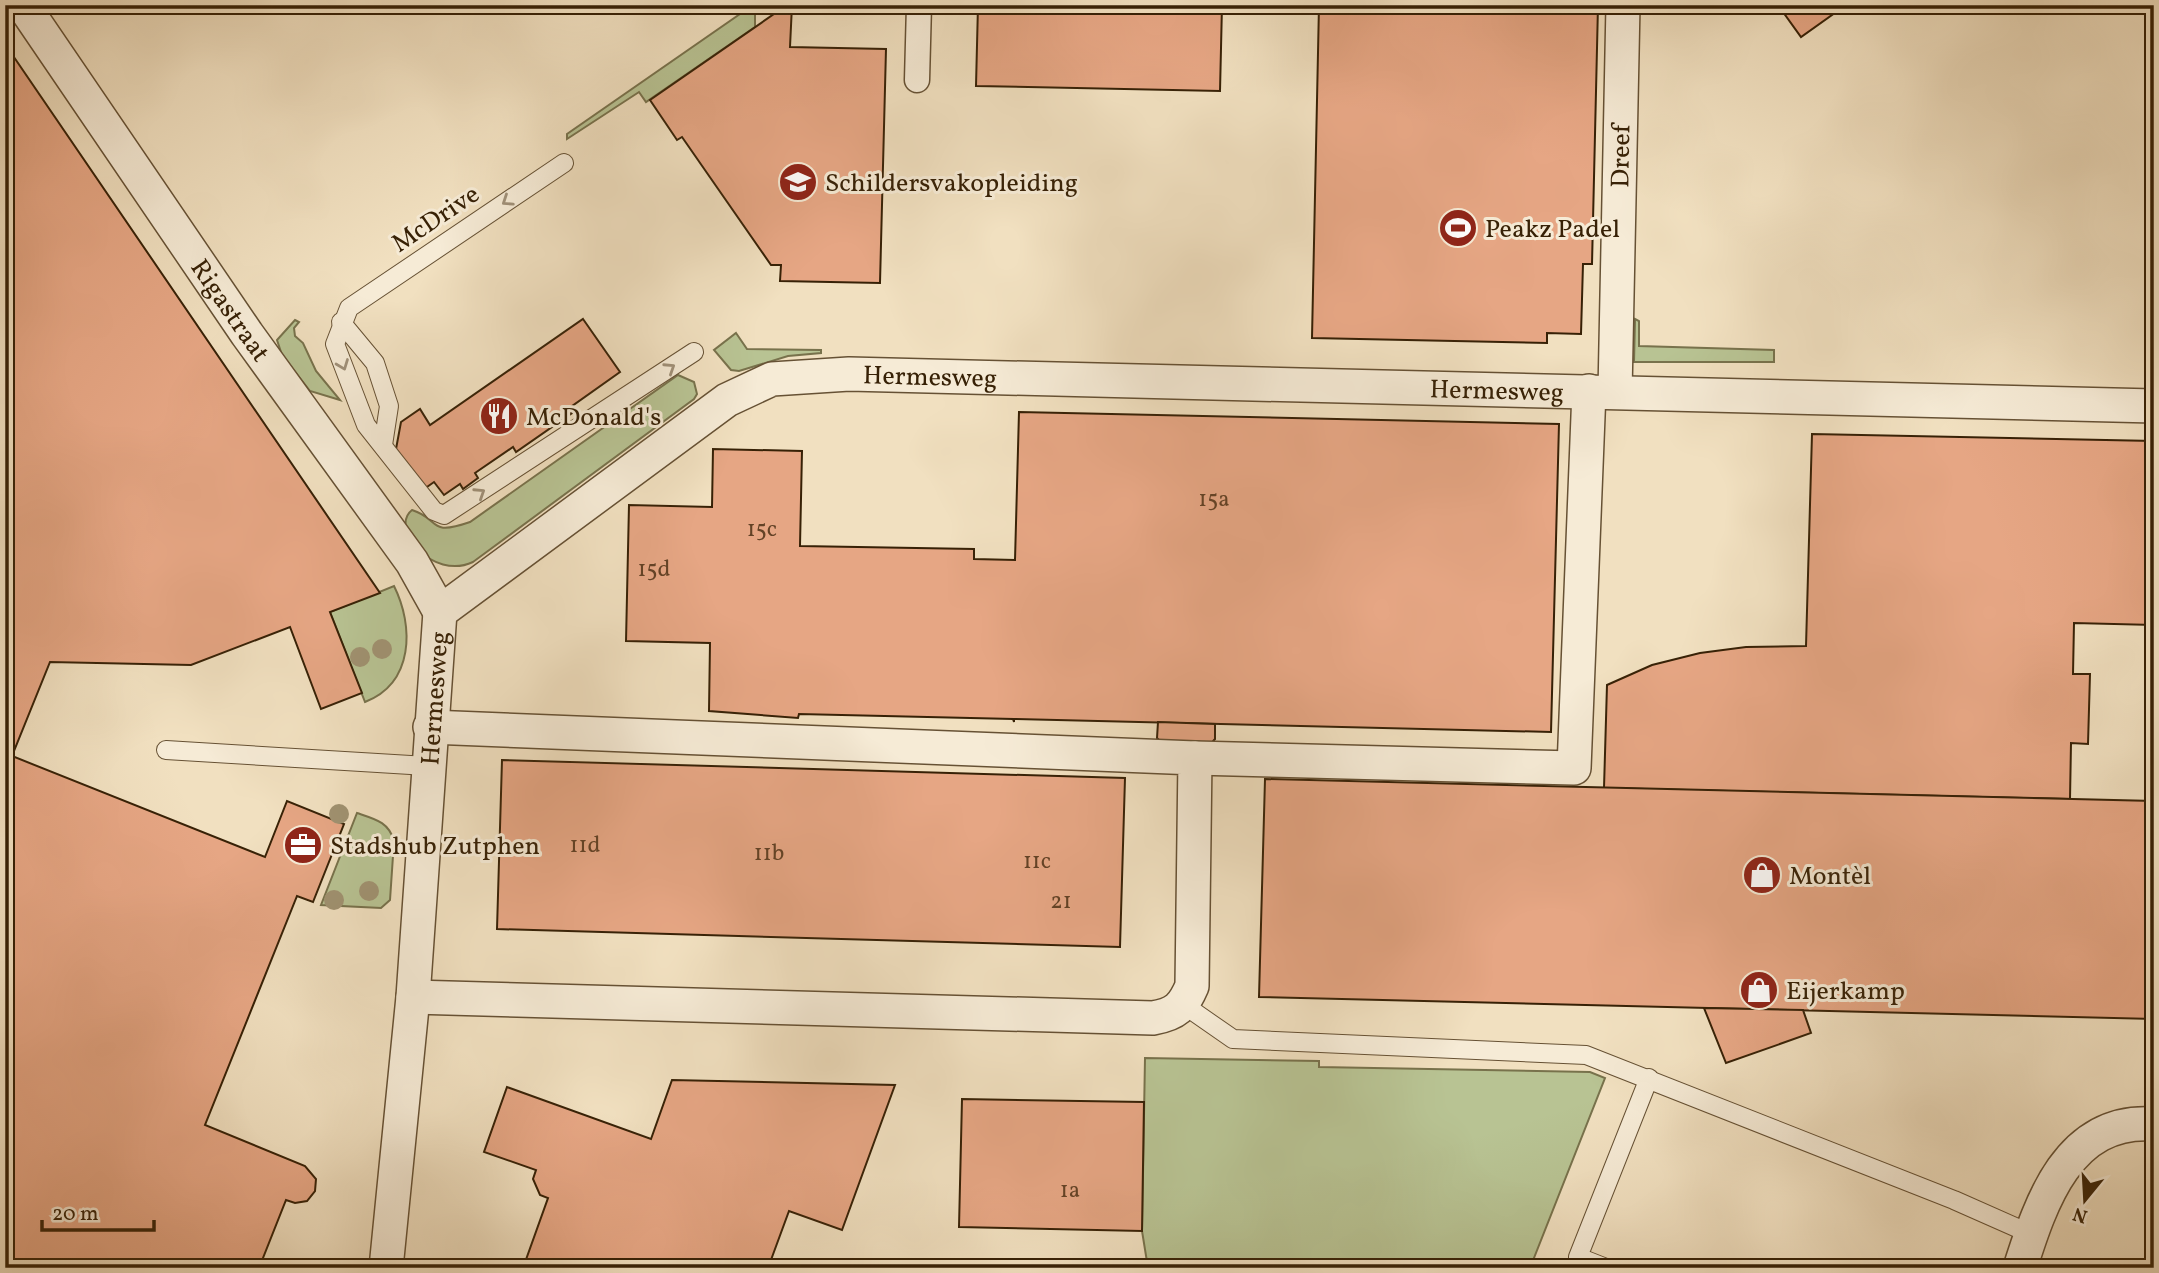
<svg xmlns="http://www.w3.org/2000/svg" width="2159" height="1273" font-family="Vollkorn,serif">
	<rect width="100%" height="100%" fill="#f1e0c0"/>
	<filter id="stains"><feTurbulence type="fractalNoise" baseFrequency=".00286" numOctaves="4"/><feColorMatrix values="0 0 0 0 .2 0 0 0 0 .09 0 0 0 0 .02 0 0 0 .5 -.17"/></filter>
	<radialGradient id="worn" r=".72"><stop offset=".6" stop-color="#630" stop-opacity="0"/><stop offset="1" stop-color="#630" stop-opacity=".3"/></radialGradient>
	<g fill="#b8c393" stroke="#78724c" stroke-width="2">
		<polygon points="753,5 755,5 755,27 646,102 639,92 567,139 567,134"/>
		<polygon points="1635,319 1639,321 1639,346 1774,350 1774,362 1634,362"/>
		<polygon points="295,320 299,322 294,328 295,336 303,343 316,371 340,400 310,391 282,355 277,340"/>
		<polygon points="736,333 747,349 821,350 821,353 788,356 739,371 731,370 714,350"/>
		<path d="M678,375L694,382L697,394L694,399L473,562C432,581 389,528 412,510C441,519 427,537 470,522Z"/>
		<path d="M394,586C414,626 414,683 365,702L330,612Z"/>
		<path d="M357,813C375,819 389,822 394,841L390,900L381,908L321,905Z"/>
		<polygon points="1145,1058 1319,1061 1319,1067 1590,1072 1605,1078 1530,1268 1148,1268 1142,1231"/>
	</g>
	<g fill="#e6a684" stroke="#372106" stroke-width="2">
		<polygon points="787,5 792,5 790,47 886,49 880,283 780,281 781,265 771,265 682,137 677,140 650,100"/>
		<polygon points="978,5 1222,5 1220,91 976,86"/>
		<polygon points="1319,5 1598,5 1592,264 1583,264 1581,334 1547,333 1547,343 1312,338"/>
		<polygon points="1778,5 1846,5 1801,37"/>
		<polygon points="5,44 380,593 330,612 362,693 321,709 290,627 191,665 50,662 12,756 265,857 287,801 344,824 313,902 297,896 205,1125 305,1166 316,1179 315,1191 307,1201 295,1203 286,1200 259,1268 5,1268"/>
		<polygon points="583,319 620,372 568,409 572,413 516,452 513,447 475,473 478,478 463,489 460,484 444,495 434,482 424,489 396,449 401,422 420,409 430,425"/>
		<polygon points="1019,412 1559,424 1551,732 1014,719 1014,722 1013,719 799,714 798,718 709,711 710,643 626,641 629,505 712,507 713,449 802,451 800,546 974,549 974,559 1015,560"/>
		<polygon points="1812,434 2154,441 2154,625 2074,623 2073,674 2090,674 2088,744 2071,743 2070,799 1604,788 1607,685 1652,665 1700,653 1746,647 1806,646"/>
		<polygon points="1158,722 1215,724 1215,739 1207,748 1166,747 1157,738"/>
		<polygon points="502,760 1125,778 1120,947 497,929"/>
		<polygon points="1265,779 2154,801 2154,1019 1259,997"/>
		<polygon points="1704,1008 1803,1010 1811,1033 1726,1063"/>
		<polygon points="672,1080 895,1085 842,1230 789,1211 768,1268 523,1268 548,1198 540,1195 533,1179 536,1170 484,1152 507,1087 651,1139"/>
		<polygon points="962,1099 1144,1102 1142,1231 959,1227"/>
	</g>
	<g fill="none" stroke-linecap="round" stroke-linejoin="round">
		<defs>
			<g id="service">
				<polyline points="564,163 349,308 335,344 366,425 434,511 444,515 694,352"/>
				<polyline points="341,322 375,363 389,406 383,445"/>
				<polyline points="166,750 427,766"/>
				<polyline points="1184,1005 1233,1039 1586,1055 1954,1200 2031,1234"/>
				<polyline points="1606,1268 1578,1257 1649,1078"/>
			</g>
			<polyline id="pedestrian" points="917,80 919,5"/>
			<g id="minor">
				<path id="s1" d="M23,5L247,334L412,562L440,612"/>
				<path id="s2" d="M1615,392L1623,5"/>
				<polyline points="1195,758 1574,768 1589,391"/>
				<path d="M413,997L1153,1018C1176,1014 1183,1007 1192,986L1195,758L430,727"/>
				<path id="s3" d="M386,1268L413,997L440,612L727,400L772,379L849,374L2154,406"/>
				<path d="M2020,1268C2041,1202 2068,1118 2154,1124"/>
			</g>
		</defs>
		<use href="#service" stroke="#665134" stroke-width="20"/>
		<use href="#pedestrian" stroke="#665134" stroke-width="27"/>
		<use href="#minor" stroke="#665134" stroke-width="36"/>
		<use href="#service" stroke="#f6ebd6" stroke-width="18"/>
		<use href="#pedestrian" stroke="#f6ebd6" stroke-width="24"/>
		<use href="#minor" stroke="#f6ebd6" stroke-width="33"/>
	</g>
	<g fill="#a09271">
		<circle cx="382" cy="649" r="10"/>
		<circle cx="360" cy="657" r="10"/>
		<circle cx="339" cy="814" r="10"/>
		<circle cx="369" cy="891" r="10"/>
		<circle cx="334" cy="900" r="10"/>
	</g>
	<defs><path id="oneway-chevron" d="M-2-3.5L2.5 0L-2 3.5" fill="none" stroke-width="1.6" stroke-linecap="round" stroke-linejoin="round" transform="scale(1.75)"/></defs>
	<g stroke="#a09078">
		<use href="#oneway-chevron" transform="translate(507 201) rotate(146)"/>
		<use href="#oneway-chevron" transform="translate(343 365) rotate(69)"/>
		<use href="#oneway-chevron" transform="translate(670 368) rotate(-33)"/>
		<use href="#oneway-chevron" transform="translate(480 493) rotate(-33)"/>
	</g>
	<defs>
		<symbol id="school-disc" viewBox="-11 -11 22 22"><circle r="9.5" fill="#8f2418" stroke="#f6ebd6"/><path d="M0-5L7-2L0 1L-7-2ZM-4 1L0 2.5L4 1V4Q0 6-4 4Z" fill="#fff"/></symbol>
		<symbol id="stadium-disc" viewBox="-11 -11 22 22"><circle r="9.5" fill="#8f2418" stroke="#f6ebd6"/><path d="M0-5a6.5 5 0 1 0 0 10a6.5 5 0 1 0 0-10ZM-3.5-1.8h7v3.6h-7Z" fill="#fff"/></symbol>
		<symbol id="restaurant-disc" viewBox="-11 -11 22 22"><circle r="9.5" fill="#8f2418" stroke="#f6ebd6"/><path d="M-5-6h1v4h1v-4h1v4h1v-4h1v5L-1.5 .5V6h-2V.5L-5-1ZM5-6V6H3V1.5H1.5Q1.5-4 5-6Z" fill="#fff"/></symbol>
		<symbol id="office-disc" viewBox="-11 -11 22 22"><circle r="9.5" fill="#8f2418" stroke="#f6ebd6"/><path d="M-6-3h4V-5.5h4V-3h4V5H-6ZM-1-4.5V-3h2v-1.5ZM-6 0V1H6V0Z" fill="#fff"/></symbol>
		<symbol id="shop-disc" viewBox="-11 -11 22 22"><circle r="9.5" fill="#8f2418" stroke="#f6ebd6"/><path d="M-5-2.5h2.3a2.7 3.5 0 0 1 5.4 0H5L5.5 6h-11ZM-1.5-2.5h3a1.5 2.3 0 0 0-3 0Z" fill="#fff"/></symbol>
	</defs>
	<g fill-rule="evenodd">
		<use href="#school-disc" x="776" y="160" width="44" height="44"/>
		<use href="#stadium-disc" x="1436" y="206" width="44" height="44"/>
		<use href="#restaurant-disc" x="477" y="394" width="44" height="44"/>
		<use href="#office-disc" x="281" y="823" width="44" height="44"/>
		<use href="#shop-disc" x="1740" y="853" width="44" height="44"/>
		<use href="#shop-disc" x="1737" y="968" width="44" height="44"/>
	</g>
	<g text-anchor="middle" stroke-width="6" stroke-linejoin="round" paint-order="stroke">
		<g font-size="23" fill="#634226">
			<text x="1214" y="506">15a</text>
			<text x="762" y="536">15c</text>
			<text x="654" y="576">15d</text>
			<text x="585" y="852">11d</text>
			<text x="769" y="860">11b</text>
			<text x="1037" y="868">11c</text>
			<text x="1061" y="908">21</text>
			<text x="1070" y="1197">1a</text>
		</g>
		<g font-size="26" fill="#372106" stroke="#f6ebd6">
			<text dy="9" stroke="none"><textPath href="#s2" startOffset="236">Dreef</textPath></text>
			<text transform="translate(435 218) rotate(-34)" y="9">McDrive</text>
			<text dy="9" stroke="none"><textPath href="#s1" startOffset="369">Rigastraat</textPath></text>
			<text dy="9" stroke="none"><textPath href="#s3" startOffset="1223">Hermesweg</textPath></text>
			<text dy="9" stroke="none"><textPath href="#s3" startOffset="1790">Hermesweg</textPath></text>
			<text dy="9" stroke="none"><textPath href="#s3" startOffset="572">Hermesweg</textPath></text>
		</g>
		<g font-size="26" fill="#372106" stroke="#f6ebd6" text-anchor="start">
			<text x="825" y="191">Schildersvakopleiding</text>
			<text x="1485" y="237">Peakz Padel</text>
			<text x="526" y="425">McDonald's</text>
			<text x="330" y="854">Stadshub Zutphen</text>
			<text x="1789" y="884">Montèl</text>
			<text x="1786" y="999">Eijerkamp</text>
		</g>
	</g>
	<rect width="2159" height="1273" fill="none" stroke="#f1e0c0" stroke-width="28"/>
	<rect x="7" y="7" width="2145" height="1259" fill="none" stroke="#372106" stroke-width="3.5"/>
	<rect x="14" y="14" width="2131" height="1245" fill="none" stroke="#372106" stroke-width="2"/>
	<g transform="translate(2085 1200) rotate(198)" stroke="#f6ebd6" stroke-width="5" paint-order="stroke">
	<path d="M0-5L12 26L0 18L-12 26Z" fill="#372106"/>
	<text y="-10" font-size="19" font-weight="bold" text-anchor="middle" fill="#372106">N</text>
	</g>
	<path d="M42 1220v10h112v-10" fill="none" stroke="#372106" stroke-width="3.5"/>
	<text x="52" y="1220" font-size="21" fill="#372106" stroke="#f6ebd6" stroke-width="5" paint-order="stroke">20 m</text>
	<rect width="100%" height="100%" filter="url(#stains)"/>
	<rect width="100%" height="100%" fill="url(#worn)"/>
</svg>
